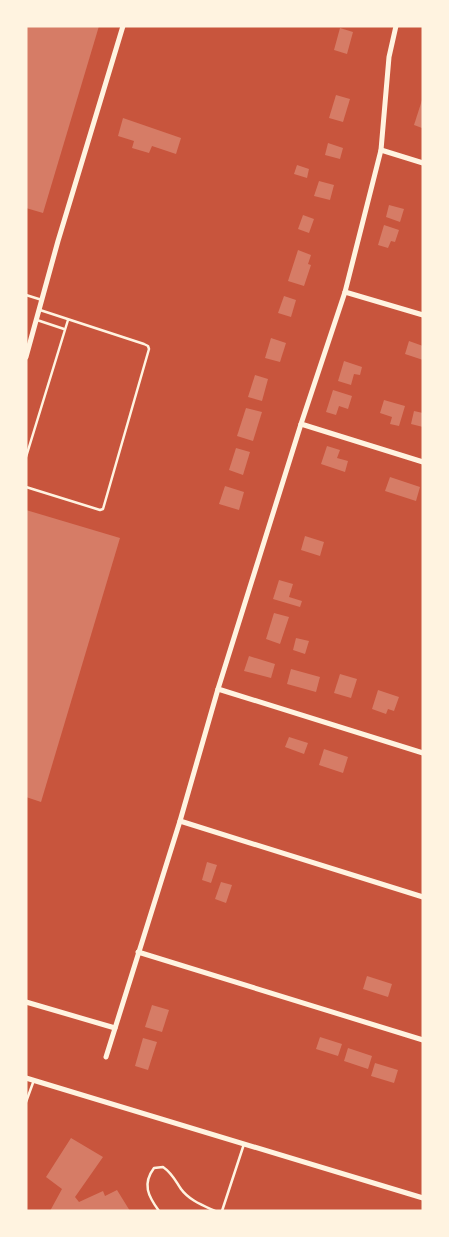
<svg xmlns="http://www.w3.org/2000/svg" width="449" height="1237" font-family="Lora,serif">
	<rect width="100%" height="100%" fill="#c8553d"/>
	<g fill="#d67c66">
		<polygon points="26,26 99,26 43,213 26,208"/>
		<polygon points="340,28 353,32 347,54 334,50"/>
		<polygon points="336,95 350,99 343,122 329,118"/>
		<polygon points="423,97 423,125 422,128 414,125"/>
		<polygon points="123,118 181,138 176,154 152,146 149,153 132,148 134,141 118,136"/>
		<polygon points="328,143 343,148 340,159 325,155"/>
		<polygon points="297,165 309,169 307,178 294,174"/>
		<polygon points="319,181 334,185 330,200 314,196"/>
		<polygon points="389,205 404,209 400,222 386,217"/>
		<polygon points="303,215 314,219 309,233 298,229"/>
		<polygon points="384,225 399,230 395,242 391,241 388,248 378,245"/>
		<polygon points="298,250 311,255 308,264 311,265 304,286 288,281"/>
		<polygon points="284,296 296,300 291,317 278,313"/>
		<polygon points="271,338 286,343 280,362 265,358"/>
		<polygon points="409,341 423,346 423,360 405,354"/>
		<polygon points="344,361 362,367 360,375 354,374 351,385 338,381"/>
		<polygon points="255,375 268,379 262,401 248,397"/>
		<polygon points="333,390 352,396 348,409 339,406 336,415 326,412"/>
		<polygon points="384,400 405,406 399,426 390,424 392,417 380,413"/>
		<polygon points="246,408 262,412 253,441 237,436"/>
		<polygon points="414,411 423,413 423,427 411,424"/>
		<polygon points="327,446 340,450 337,458 348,461 345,472 321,464"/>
		<polygon points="236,448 250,452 243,475 229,470"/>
		<polygon points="390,477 420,487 416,501 385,491"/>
		<polygon points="225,486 244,492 239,510 219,504"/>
		<polygon points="26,510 120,538 41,802 26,797"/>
		<polygon points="305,536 324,542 320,556 301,550"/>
		<polygon points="279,580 293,584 289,597 302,601 300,607 273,599"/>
		<polygon points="274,613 289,617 280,644 266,639"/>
		<polygon points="296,638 309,641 305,654 293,650"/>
		<polygon points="249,656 275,664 271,678 244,671"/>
		<polygon points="291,669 320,677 316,692 287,684"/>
		<polygon points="340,674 357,679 351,698 334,693"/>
		<polygon points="378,690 399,697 394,711 388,709 386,714 372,709"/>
		<polygon points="289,737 308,743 304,754 285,747"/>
		<polygon points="324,749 348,757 343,773 319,765"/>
		<polygon points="207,862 217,865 211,883 202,880"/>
		<polygon points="221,882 232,885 226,903 215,899"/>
		<polygon points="367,976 392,984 388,997 363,989"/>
		<polygon points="152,1005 169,1010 162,1032 145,1027"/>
		<polygon points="320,1037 342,1044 338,1056 316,1049"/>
		<polygon points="143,1038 157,1042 148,1070 135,1066"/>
		<polygon points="348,1048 372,1056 368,1069 344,1061"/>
		<polygon points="375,1063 398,1070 394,1083 371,1076"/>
		<polygon points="71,1138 103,1157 75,1197 79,1202 103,1191 105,1196 117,1190 130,1211 50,1211 62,1189 46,1177"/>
	</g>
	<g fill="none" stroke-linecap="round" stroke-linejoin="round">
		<g stroke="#fff3e0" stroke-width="2.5">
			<polyline points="26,295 42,300"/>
			<polyline points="37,320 64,329"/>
			<polyline points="26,457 68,320"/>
			<polyline points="26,487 100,510 103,509 149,349 148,346 144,344 40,310"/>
			<polyline points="26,1102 34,1080"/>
			<path d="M159,1211C148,1196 142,1184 154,1168L163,1167C172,1173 175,1180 181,1189C189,1200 202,1205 215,1211"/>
			<polyline points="222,1211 244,1144"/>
		</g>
		<g stroke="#fff3e0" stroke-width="5">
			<polyline points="381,150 423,163"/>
			<polyline points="345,292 423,315"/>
			<polyline points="26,357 58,241 123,26"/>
			<polyline points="301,424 423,462"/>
			<polyline points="218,689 423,753"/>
			<polyline points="180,821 423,897"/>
			<polyline points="138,952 423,1040"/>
			<polyline points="26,1002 115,1028"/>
			<polyline points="106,1057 180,821 218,689 301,424 345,292 381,150 389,57 396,26"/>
			<polyline points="26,1078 423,1198"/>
		</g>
	</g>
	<rect width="449" height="1237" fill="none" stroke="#fff3e0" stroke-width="55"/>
</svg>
